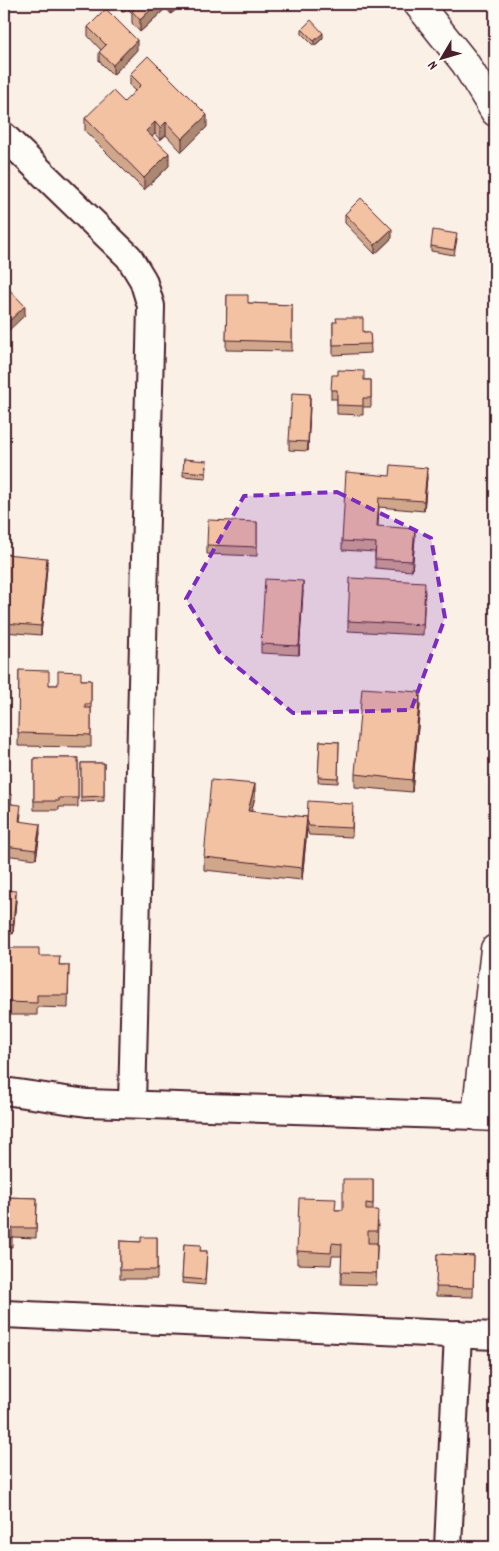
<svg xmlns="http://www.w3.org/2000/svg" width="499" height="1551" font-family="Dekko,sans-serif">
	<rect width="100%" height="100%" fill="#fbf0e6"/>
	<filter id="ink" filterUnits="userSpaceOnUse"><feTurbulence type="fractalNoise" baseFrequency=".02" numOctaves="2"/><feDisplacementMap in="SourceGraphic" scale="10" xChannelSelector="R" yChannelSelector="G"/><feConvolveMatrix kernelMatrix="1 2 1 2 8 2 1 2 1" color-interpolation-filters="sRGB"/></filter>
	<g filter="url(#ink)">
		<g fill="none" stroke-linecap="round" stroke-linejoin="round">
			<defs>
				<g id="minor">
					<polyline points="4,136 129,257 143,280 151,306 132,1104"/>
					<polyline points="4,1091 87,1103 476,1116"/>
					<polyline points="4,1314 495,1336"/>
					<polyline points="448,1547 458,1334"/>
				</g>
				<g id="tertiary">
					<polyline points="418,4 465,63 495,112"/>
					<polyline points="495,949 476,1116 495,1117"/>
				</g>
			</defs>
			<use href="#minor" stroke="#4a1f2b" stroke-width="30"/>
			<use href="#tertiary" stroke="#4a1f2b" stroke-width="31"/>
			<use href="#minor" stroke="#fdfcf7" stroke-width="26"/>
			<use href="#tertiary" stroke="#fdfcf7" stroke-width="28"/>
		</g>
		<g fill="#d1a78c" stroke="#4a1f2b">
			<polygon points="115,4 182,4 171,14 166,8 140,32 132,23 132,13 127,8 122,12"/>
			<polygon points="88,27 137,50 113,75 99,61 99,52 101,50 88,36"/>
			<polygon points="302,29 323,38 314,46 302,34"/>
			<polygon points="130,74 207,127 182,152 166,135 160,140 155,134 152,137 169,166 144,190 85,131 85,118 124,102 135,91 130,86"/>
			<polygon points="345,214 392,238 375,254 345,223"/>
			<polygon points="457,239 454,255 431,251 431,246"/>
			<polygon points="227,295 248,303 292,305 292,351 226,350"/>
			<polygon points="333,322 363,332 370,332 371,353 333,355"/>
			<polygon points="364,380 371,380 371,407 363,407 363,415 337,414 337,399 331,399 331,390"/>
			<polygon points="310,404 308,451 289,450 289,441"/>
			<polygon points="184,459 207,466 206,478 183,476"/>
			<polygon points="390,476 427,477 424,511 379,507 378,527 415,538 412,571 375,568 375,552 342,550 342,541"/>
			<polygon points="257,522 257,556 207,554 207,545"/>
			<polygon points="4,564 47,567 41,635 4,632"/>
			<polygon points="303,591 299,655 261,653 261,644"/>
			<polygon points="425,591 423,635 348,631 348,621"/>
			<polygon points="19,670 49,685 58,685 81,680 91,680 91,747 18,746"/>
			<polygon points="420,705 412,792 355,787 355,774"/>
			<polygon points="320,741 339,742 338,783 318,782"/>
			<polygon points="34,758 78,758 78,807 59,807 59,810 34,810"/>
			<polygon points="81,763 104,763 104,801 81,802"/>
			<polygon points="4,794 21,814 20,821 40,833 36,859 4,855"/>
			<polygon points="255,797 251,812 307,817 353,813 352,837 309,835 307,829 302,880 204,870 204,857"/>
			<polygon points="4,890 16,900 13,934 4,933"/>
			<polygon points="4,955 39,956 60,965 69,965 68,1008 37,1007 37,1015 4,1015"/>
			<polygon points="373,1179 373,1210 378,1222 376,1285 341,1284 342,1256 332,1256 331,1265 297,1264 297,1251 336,1210 343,1210"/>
			<polygon points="4,1197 37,1198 36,1238 12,1237 12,1247 4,1247"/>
			<polygon points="157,1237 157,1279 120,1279 120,1241 141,1242"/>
			<polygon points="184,1244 200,1251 207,1251 205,1285 182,1283"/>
			<polygon points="437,1254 474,1256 473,1297 436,1296"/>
			<polygon points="495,1266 495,1296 494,1296"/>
		</g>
		<g fill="#aa8872" stroke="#4a1f2b">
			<polygon points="122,4 127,4 127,8 122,12"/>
			<polygon points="157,4 166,4 166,8 140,32 140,20"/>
			<polygon points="171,4 182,4 171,14"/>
			<polygon points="323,33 323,38 314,46 314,41"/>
			<polygon points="137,40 137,50 113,75 113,65"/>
			<polygon points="207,115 207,127 182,152 182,139"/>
			<polygon points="155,122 155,134 146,143 146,131"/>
			<polygon points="166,122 166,135 160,140 160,128"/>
			<polygon points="169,153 169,166 144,190 144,178"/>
			<polygon points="392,229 392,238 375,254 375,245"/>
			<polygon points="5,274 5,283 4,285 4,275"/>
			<polygon points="25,306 25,315 4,335 4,326"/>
			<polygon points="310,394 310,404 308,451 308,442"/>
			<polygon points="427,468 427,477 424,511 424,501"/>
			<polygon points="415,529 415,538 412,571 412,561"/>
			<polygon points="47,558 47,567 41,635 41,626"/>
			<polygon points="303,581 303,591 299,655 299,646"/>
			<polygon points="420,692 420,705 412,792 412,780"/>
			<polygon points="255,784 255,797 248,824 248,811"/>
			<polygon points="307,817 307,829 302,880 302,868"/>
			<polygon points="40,824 40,833 36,859 36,850"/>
			<polygon points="16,891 16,900 13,934 13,925"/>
		</g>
		<g fill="#f3c2a3" stroke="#4a1f2b">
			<polygon points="134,4 157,4 140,20 132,11 136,6"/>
			<polygon points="106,9 137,40 113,65 99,52 106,45 88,27"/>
			<polygon points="311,20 323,33 314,41 302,29"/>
			<polygon points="148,56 207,115 182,139 166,122 160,128 155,122 146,131 169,153 144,178 85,118 113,91 124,102 141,85 130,74"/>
			<polygon points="361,198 392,229 375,245 345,214"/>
			<polygon points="433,230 457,234 454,250 431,246"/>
			<polygon points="4,284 25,306 4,326"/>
			<polygon points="227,295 248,295 248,303 292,305 292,342 226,340"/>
			<polygon points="336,318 363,318 363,332 370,332 371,344 333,345 333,322 337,322"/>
			<polygon points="338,370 364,371 364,380 371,380 371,398 363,398 363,406 337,405 337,390 331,390 332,375 338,375"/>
			<polygon points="292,393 310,394 308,442 289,441"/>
			<polygon points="184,459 207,461 206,473 183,471"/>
			<polygon points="391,465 427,468 424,501 379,498 377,526 415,529 412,561 375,559 376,543 342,541 346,472 390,476"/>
			<polygon points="208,520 257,522 257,547 207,545"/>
			<polygon points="5,554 47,558 41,626 4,623 4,564"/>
			<polygon points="350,578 425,582 423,625 348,621"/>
			<polygon points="265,579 303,581 299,646 261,644"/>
			<polygon points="19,670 49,671 49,685 58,685 58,671 81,672 81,680 91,680 91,704 85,704 85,708 91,708 91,735 18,733"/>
			<polygon points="362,688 420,692 412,780 355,774"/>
			<polygon points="320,741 339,742 338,778 318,777"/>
			<polygon points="34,758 78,758 78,798 59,798 59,801 34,801"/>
			<polygon points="81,763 104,763 104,796 81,797"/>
			<polygon points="211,780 255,784 248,811 307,817 302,868 204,857"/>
			<polygon points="4,794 12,795 11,804 21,805 19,821 40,824 36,850 4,846"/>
			<polygon points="308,801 353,804 352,828 309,826 307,820"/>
			<polygon points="4,890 16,891 13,925 4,924"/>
			<polygon points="7,948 39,948 39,956 60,956 59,965 69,965 68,995 37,995 37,1003 4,1002 4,955 7,955"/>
			<polygon points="343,1179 373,1179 373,1204 366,1203 366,1210 378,1210 377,1231 368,1231 368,1243 377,1243 376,1273 341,1272 342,1244 332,1243 331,1253 297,1251 299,1198 336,1199 335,1210 343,1210"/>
			<polygon points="4,1197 37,1198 36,1228 12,1228 12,1238 4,1238"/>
			<polygon points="141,1237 157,1237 157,1270 120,1270 120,1241 141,1242"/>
			<polygon points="184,1244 201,1245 200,1251 207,1251 205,1280 182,1278"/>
			<polygon points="437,1254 474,1256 473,1288 436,1287"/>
			<polygon points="495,1266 495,1287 494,1287"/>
		</g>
	</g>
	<path fill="#7b2cbf" fill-opacity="0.2" stroke="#7b2cbf" stroke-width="4" stroke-dasharray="10 6" stroke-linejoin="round" d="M337,492L431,538L445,618L411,710L293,713L219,652L186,599L244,496Z"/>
	<rect width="499" height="1551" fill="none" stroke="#fdfcf7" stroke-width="20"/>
	<rect x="10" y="10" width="479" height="1531" fill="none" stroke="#4a1f2b" stroke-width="2" filter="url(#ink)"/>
	<g transform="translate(442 58) rotate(232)" stroke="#fdfcf7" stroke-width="4" paint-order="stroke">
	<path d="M0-4L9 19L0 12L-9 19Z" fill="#4a1f2b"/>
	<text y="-8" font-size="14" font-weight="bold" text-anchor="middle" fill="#4a1f2b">N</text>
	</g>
</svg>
